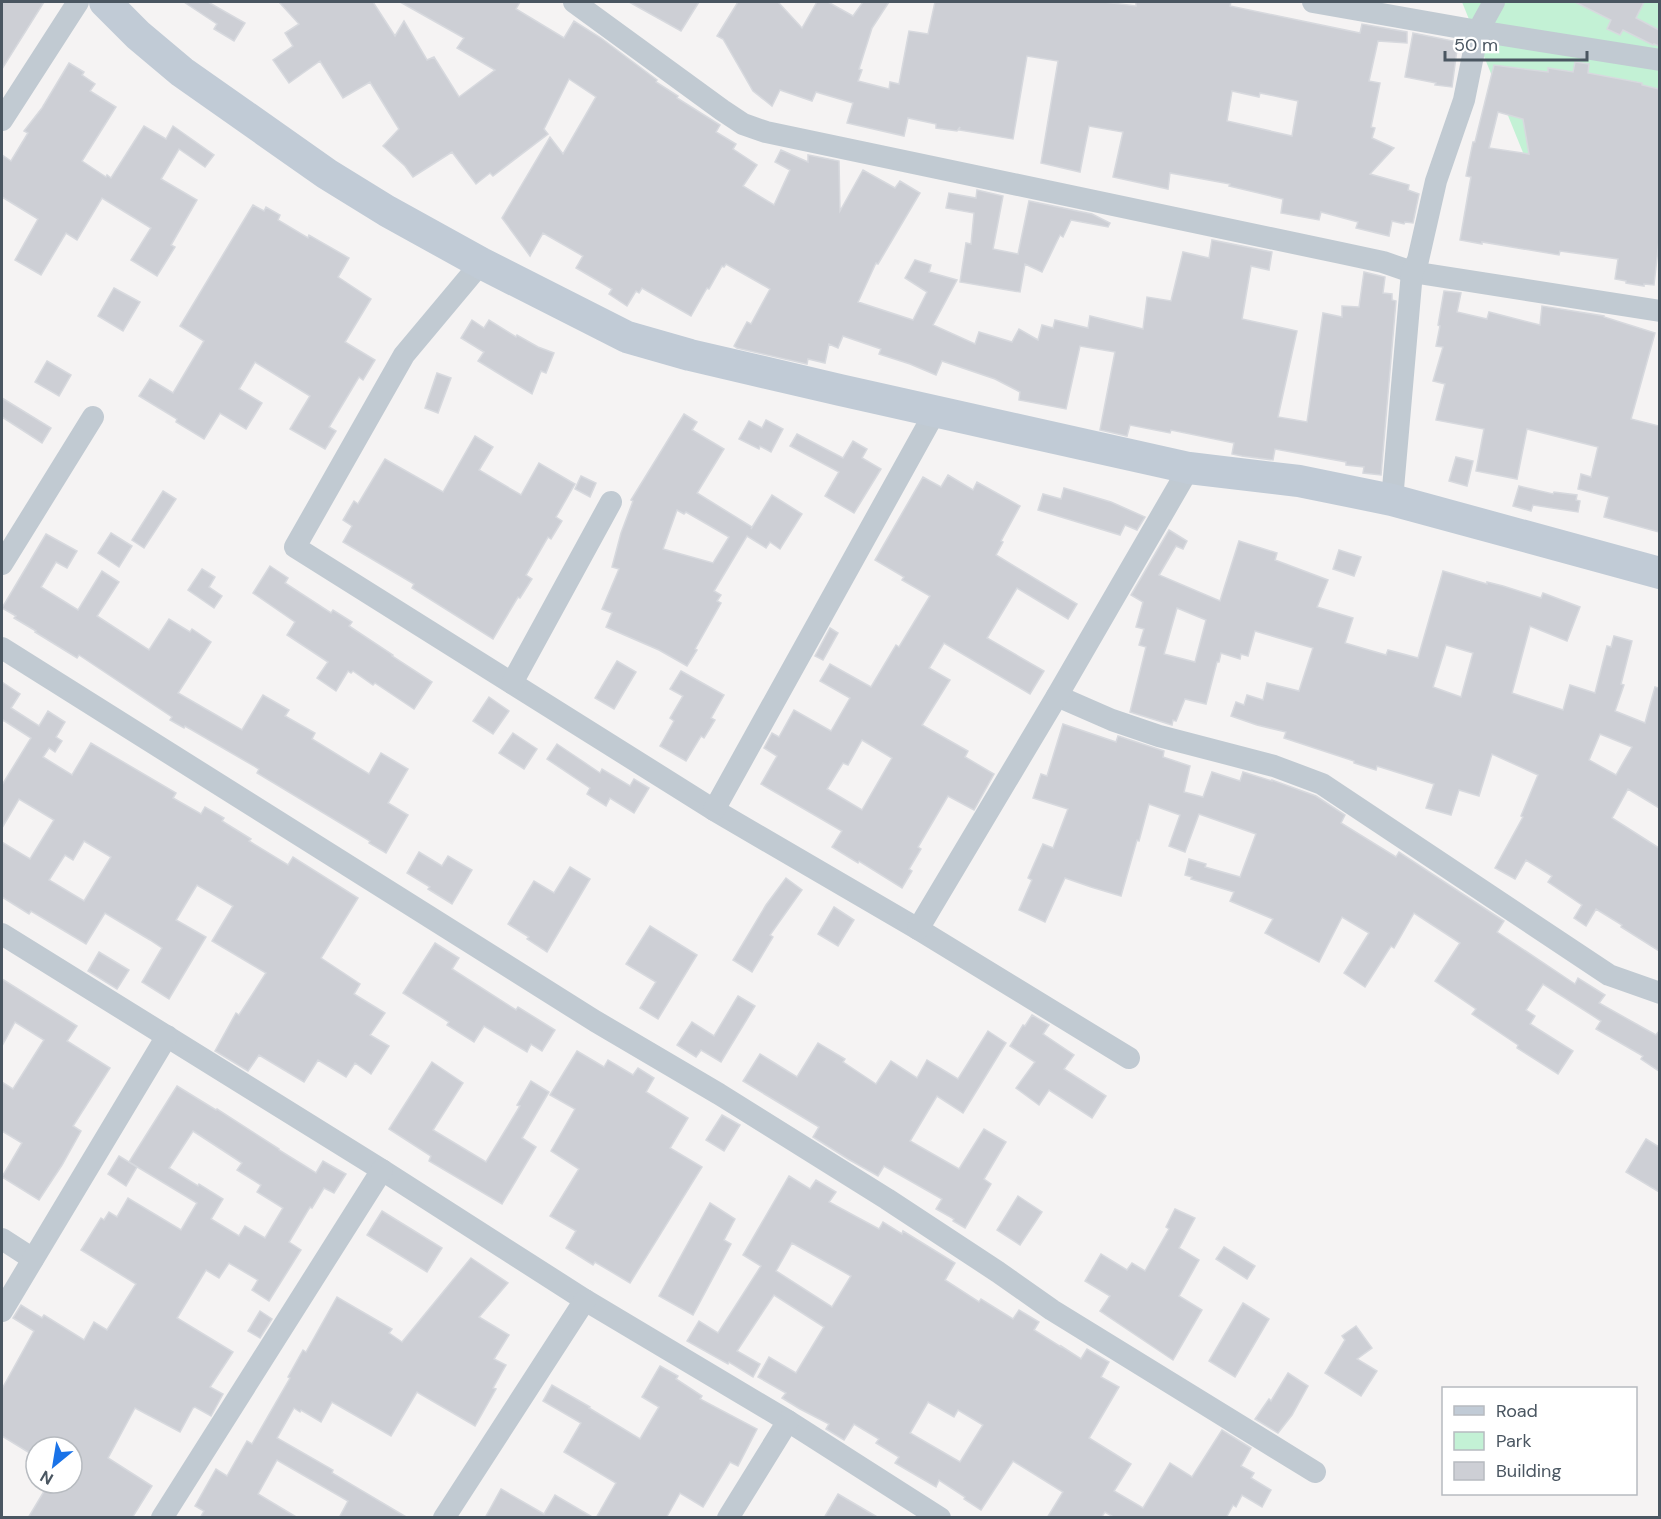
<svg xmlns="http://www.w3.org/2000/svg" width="1661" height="1519" font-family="'DM Sans',sans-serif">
	<rect width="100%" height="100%" fill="#f5f3f3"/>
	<polygon fill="#c3f1d5" points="1462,2 1659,2 1659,187 1554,229"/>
	<g fill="#cdcfd5" stroke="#d7d9de" stroke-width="1.5" fill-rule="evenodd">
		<polygon points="2,2 44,2 2,69"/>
		<polygon points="184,2 208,2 245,23 234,41 214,29 217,24"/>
		<polygon points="279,2 373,2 395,36 404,21 427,60 434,57 459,97 495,70 457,48 464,38 400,2 520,2 516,9 564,38 574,21 601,38 657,80 656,82 678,96 677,98 720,125 716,132 736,144 733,149 757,165 743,186 774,205 790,170 775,162 781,150 808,162 808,155 839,161 840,211 863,170 895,188 900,181 920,193 878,264 876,263 858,302 913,320 927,292 905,278 915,260 931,265 929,272 957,280 933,325 975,344 979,332 1012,342 1019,329 1038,340 1042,325 1053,328 1055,320 1088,328 1090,316 1143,329 1147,297 1171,301 1183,252 1209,258 1212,240 1272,252 1269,270 1251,266 1242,319 1297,331 1278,417 1307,422 1323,313 1342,317 1342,306 1359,307 1364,272 1385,277 1383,293 1392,294 1392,300 1396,301 1381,475 1363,473 1364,467 1346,465 1346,462 1275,449 1273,460 1242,456 1232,454 1234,443 1171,430 1170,433 1130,425 1127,436 1100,430 1115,352 1080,346 1066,409 1019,400 1020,392 995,379 942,361 936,375 910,364 879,354 881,349 843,336 838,348 829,344 825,363 808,359 807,364 737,348 734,346 747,322 751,324 770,289 726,264 724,267 722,266 709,289 707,288 691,316 642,288 639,293 636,291 627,306 609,294 612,289 576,268 583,256 543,233 530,256 502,218 550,137 563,154 596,97 569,79 544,129 548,134 493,176 490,173 476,184 452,152 413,177 405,166 383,146 399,129 370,82 343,98 320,61 289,83 273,60 293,46 285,33 299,24"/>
		<polygon points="629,2 699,2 681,31"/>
		<path d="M738,2H778L802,28L817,2H828L853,16L863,2H889L872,28L859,69L862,70L858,81L889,89L890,82L899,84L909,31L928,34L935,2H1104L1136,6V2H1231L1230,6L1360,33L1362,24L1407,32V43L1378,41L1369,81L1380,83L1371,127L1375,128L1372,138L1394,148L1370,174L1409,185L1408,190L1419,194L1413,223L1405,222L1404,224L1392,221L1389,236L1356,228L1358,222L1321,212L1319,220L1281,213L1283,199L1229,186L1230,184L1170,173L1168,189L1113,177L1123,132L1089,126L1080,172L1041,163L1058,61L1027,56L1013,139L959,130L960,127L957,131L936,128V124L908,118L904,136L847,123L853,103L816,92L812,101L780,90L772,106L753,91L723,39L717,36ZM1232,91L1259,97L1260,93L1298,101L1292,136L1227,121Z"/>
		<polygon points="1575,2 1644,2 1636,18 1659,30 1659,46 1654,44 1653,45 1623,30 1620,35 1607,29 1611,20"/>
		<polygon points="1413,33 1458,42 1452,87 1435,85 1436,83 1405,77"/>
		<path d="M1575,62L1589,64L1588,73L1642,83V85L1659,89V240L1654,285L1644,284V286L1626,283V281L1615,279L1618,259L1560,251L1559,255L1482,242V244L1460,240L1471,177L1466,176L1473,142H1475L1494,65L1548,72V68L1573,72ZM1498,112L1523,119L1529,154L1489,148Z"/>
		<polygon points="69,63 84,72 82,75 95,84 90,91 116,107 82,161 106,177 107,175 111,178 144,126 166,139 173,126 214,155 205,167 179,149 161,179 197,200 171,245 175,247 157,276 131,260 151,228 102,198 77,240 66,233 41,275 15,260 38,219 2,197 2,155 11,161 28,133 24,131 42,108"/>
		<polygon points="977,190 1003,196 993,249 1018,254 1029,201 1092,214 1110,223 1108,227 1071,220 1063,237 1060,235 1042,272 1025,264 1020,292 960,282 966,243 971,244 974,213 946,208 949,193 976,198"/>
		<polygon points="253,205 264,211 266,207 280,215 278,220 308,238 309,235 349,258 338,277 371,299 345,342 375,360 363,380 359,377 329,427 336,431 325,449 290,429 310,396 255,362 239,389 262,403 246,429 220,413 204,439 176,422 177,419 139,396 150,379 173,393 204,341 180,326"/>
		<polygon points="114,288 140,302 123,331 98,316"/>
		<polygon points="1444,291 1461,293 1457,312 1487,319 1489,312 1540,325 1542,306 1604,316 1604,317 1655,333 1631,419 1659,426 1659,532 1604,517 1609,497 1578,489 1581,474 1591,477 1598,447 1527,429 1517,479 1476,471 1484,429 1436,420 1445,384 1433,381 1443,347 1436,346 1440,326 1438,325"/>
		<polygon points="472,320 484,328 489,320 516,337 517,335 538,347 554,353 546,373 541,371 532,394 478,361 484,352 461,338"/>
		<polygon points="47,361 71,375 59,396 35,382"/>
		<polygon points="437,373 451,378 438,413 425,408"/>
		<polygon points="2,398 51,428 42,443 2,417"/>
		<path d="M684,414L697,422L692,430L724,449L697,493L752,527L751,529L772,495L802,514L780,549L770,542L766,548L747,536L714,591L721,595L717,601L721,603L695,649L697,650L687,666L659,650L606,627L612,613L602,609L619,569L612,567L621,533L633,501L631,500ZM677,510L684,514L686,512L729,537L713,563L663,549Z"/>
		<polygon points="766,420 783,429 771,452 760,446 759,449 739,439 749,421 762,428"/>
		<polygon points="797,434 843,458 853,441 867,449 862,458 881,469 854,513 825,496 839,472 790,446"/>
		<polygon points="475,436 493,447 479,470 521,495 539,463 575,484 556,517 562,521 551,539 548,537 526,575 532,579 520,598 518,597 493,639 412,588 414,584 343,542 352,526 343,520 354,501 358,504 385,459 443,492"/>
		<polygon points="1456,457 1473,461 1467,486 1449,481"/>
		<path d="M948,475L973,490L977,482L1020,506L1001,541L1003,542L996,555L1077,604L1068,619L1017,588L987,638L1044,671L1030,694L944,643L929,668L950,680L922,725L968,751L965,757L994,774L974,810L948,796L918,847L921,849L909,869L912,871L902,888L859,861L858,863L832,847L842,831L761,784L777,756L764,748L772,733L779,737L794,710L831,731L850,698L820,681L830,664L871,687L896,645L899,647L930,596L902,580L904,577L875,560L923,477L941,487ZM862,740L892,758L862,810L827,789L843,763L848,765Z"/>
		<polygon points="581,476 596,483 590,497 575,489"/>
		<polygon points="1519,486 1553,494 1554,492 1577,495 1576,500 1580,501 1578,512 1533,505 1531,511 1513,506"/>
		<polygon points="1064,488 1111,502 1145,517 1137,530 1125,525 1120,535 1038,510 1043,494 1061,499"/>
		<polygon points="163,491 176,499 144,548 132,540"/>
		<path d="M1169,530L1187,541L1183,549L1176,546L1159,575L1220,601L1239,541L1277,553L1275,560L1328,580L1317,607L1353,618L1345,643L1386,655L1388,650L1418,658L1443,571L1487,584V582L1503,586L1541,598L1543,593L1580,607L1567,641L1530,626L1512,693L1563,710L1570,685L1595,693L1607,646L1611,647L1614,636L1632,641L1621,684L1624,685L1615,711L1645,723L1655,687L1659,688V808L1628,789L1612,818L1659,848V951L1621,927L1622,925L1596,909L1586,926L1574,918L1582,905L1548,882L1552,876L1526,860L1515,879L1495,868L1523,817L1521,816L1538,775L1492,754L1479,796L1459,790L1451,815L1426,808L1434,784L1377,766L1376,770L1354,763V761L1284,738L1286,732L1257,725L1231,716L1236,702L1244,705L1247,695L1263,700L1267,683L1299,691L1313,648L1255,631L1248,656L1241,654L1240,659L1221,653L1219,662H1217L1206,704L1185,699L1176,721L1173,720L1172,725L1130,712L1146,647L1139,645L1144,629L1136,627L1143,602L1131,595ZM1177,608L1206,620L1195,662L1164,654ZM1446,645L1473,653L1461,697L1433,687ZM1600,734L1632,747L1616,775L1589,760Z"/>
		<polygon points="111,533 132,546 119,567 98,553"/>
		<polygon points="46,534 77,551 67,568 56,562 41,587 78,610 102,571 119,582 97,616 149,650 169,619 190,632 192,629 211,642 178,693 242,730 263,695 289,710 285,716 315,733 312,739 369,774 381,753 408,769 388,803 408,815 386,853 369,843 370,841 257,773 259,769 185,726 184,728 170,720 172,717 79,655 77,658 35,632 36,631 14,618 16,616 2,608"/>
		<polygon points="1339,550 1361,557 1354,576 1333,569"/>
		<polygon points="270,566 288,578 285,583 331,613 333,610 352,622 349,626 393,655 392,656 432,682 414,709 375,683 373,685 353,671 351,673 348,671 336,691 317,678 328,662 287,635 295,622 253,593"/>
		<polygon points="202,569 215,577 209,587 222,596 214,608 188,590"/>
		<polygon points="830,628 838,633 823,660 815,656"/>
		<polygon points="617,661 636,672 614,709 595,698"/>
		<polygon points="681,671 724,695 711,718 715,720 704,738 701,736 686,761 660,746 674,721 670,718 683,696 670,689"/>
		<path d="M2,682L20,694L11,708L39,726L48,711L65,722L56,737L62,741L55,752L49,748L43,757L72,775L91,743L176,793L173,798L201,814L205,807L224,818L222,821L251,839L249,841L288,865L293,857L358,898L321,958L360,984L354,994L385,1013L370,1035L389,1046L371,1074L355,1063L346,1077L318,1060L304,1082L259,1055L248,1071L215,1051L236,1013L239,1015L266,973L212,941L233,906L197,885L176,920L206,937L169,999L142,982L162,948L150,940L105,913L86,944L31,911L29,914L2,897V842L30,859L54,820L19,799L2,828V785L31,738L3,720L2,723ZM84,841L111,857L84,901L49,880L65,855L73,860Z"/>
		<polygon points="489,697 509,711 493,734 473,721"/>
		<polygon points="1063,724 1116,742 1118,736 1164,751 1163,757 1190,766 1184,792 1203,797 1212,772 1240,781 1243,772 1272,781 1272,780 1316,796 1345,815 1341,823 1396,857 1399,852 1504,921 1497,932 1575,984 1578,978 1605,995 1599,1003 1656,1035 1659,1031 1659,1071 1641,1059 1643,1056 1596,1029 1601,1021 1543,984 1526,1010 1535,1016 1530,1024 1573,1051 1558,1074 1517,1048 1518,1045 1472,1014 1476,1009 1435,981 1460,943 1414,913 1394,948 1391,946 1365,987 1344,973 1369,933 1342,917 1319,962 1265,933 1273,919 1230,901 1234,892 1191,879 1192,877 1185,875 1189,859 1206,864 1205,867 1240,877 1256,834 1199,814 1185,852 1169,846 1180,815 1149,804 1139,841 1137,840 1121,896 1091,887 1065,878 1045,922 1019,910 1032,880 1028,878 1043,844 1053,848 1068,809 1033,798 1041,774 1047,776"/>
		<polygon points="513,733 537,749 524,769 499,753"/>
		<polygon points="557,744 600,773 602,769 630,786 634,779 649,788 634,813 610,798 606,806 587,794 590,788 547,759"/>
		<polygon points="419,852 442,866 448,856 472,870 452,904 428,889 430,887 407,873"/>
		<polygon points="570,867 590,879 547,952 527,939 529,937 508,924 534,881 554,893"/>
		<polygon points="786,878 802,890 770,935 773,937 752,972 733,960 766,905"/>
		<polygon points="834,907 854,920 838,946 818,934"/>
		<polygon points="650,926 697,955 658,1019 640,1008 656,982 626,964"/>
		<polygon points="435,943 459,958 452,969 516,1010 518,1007 555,1030 542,1051 531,1044 527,1052 484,1026 474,1042 447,1025 449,1022 403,993"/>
		<polygon points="99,952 129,970 117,989 88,971"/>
		<polygon points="2,979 77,1026 67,1041 110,1068 73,1126 81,1131 62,1165 39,1200 2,1177 22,1143 2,1131 2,1082 13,1089 44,1040 15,1022 2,1046"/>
		<polygon points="738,996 755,1006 721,1062 701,1050 696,1057 677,1045 692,1022 714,1036"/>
		<polygon points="1032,1015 1049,1025 1043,1034 1074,1055 1064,1069 1106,1096 1092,1118 1049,1090 1039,1105 1016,1088 1035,1062 1010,1046 1023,1025 1025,1026"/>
		<polygon points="988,1031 1006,1043 963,1113 937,1096 910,1141 959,1169 984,1129 1006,1142 984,1179 991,1184 965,1228 953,1221 954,1219 936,1209 942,1199 884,1166 878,1176 848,1159 813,1137 819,1127 743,1081 760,1054 797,1077 818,1043 845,1059 843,1062 876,1084 891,1061 917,1078 927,1060 958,1079"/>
		<polygon points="577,1051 604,1067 608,1060 633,1075 638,1068 654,1078 646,1092 688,1118 670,1148 702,1167 630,1283 595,1262 593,1265 566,1248 576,1231 550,1216 579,1169 551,1151 575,1109 550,1095"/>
		<polygon points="432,1062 463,1083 433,1130 486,1162 520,1106 517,1105 531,1081 549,1092 522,1138 536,1147 502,1204 429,1161 431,1156 389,1129"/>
		<path d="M177,1086L216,1110L217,1109L279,1149V1150L316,1173L323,1161L346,1174L334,1193L324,1188L312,1208L310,1207L289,1242L301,1250L269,1301L252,1290L258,1280L229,1263L219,1278L206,1270L177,1318L233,1352L210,1387L223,1394L211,1416L195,1407L193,1408L180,1432L135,1408L108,1458L152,1486L132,1518H28L49,1483H72V1447H36V1457L2,1436V1389L34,1331L13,1318L21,1305L42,1318L44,1315L84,1340L94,1322L107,1330L136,1284L81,1250L101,1218L104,1220L109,1212L117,1217L128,1198L181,1230L197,1203L129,1162ZM193,1131L242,1163L237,1170L261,1185L257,1192L283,1208L265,1238L245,1226L239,1236L211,1219L223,1199L199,1184L198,1186L169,1168Z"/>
		<polygon points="722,1115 740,1125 724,1151 706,1140"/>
		<polygon points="1646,1139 1659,1147 1659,1192 1626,1172"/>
		<polygon points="119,1156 137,1167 126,1186 108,1174"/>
		<path d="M789,1176L810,1189L816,1180L836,1192L829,1202L879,1229L883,1222L902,1234L903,1231L955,1263L945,1280L979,1302L981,1299L1013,1319L1019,1310L1039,1322L1034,1330L1061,1347V1346L1081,1359L1087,1349L1109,1362L1101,1377L1119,1387L1089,1438L1131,1464L1114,1491L1143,1508L1170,1463L1192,1477L1222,1430L1251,1448L1241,1466L1254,1473L1251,1478L1271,1490L1262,1507L1242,1495L1236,1507L1233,1505L1226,1518H1115L1105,1512L1101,1518H1047L1063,1492L1013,1461L981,1510L964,1499L965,1497L939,1480L936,1487L895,1463L899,1457L876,1443L879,1439L854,1424L844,1440L826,1429L829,1424L800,1409L782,1398L786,1393L758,1377L769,1357L796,1373L824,1327L774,1295L737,1351L760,1364L753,1377L729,1362L728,1364L687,1341L699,1321L718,1333L761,1266L743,1255ZM792,1243L851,1276L832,1307L776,1271ZM928,1402L954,1417L958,1410L983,1425L960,1462L910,1433Z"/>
		<polygon points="1018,1196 1042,1212 1020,1245 997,1230"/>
		<polygon points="710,1203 735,1219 724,1240 731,1244 693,1315 659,1296"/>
		<polygon points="1175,1209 1195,1218 1179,1248 1199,1260 1179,1296 1202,1310 1173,1360 1100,1311 1110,1296 1085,1281 1101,1254 1127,1270 1132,1263 1145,1271 1169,1229 1166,1227"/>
		<polygon points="382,1211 442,1248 427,1272 367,1235"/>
		<polygon points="1224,1247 1255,1266 1247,1279 1216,1259"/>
		<polygon points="471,1258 508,1283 479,1317 509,1335 494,1359 506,1365 493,1388 496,1389 475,1426 417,1392 391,1436 332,1402 321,1422 301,1410 300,1412 294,1408 277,1438 333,1470 332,1473 408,1518 339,1518 348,1501 277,1460 258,1494 298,1518 200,1518 204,1511 195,1506 216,1469 227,1476 247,1441 252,1444 290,1378 288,1377 303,1350 306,1352 337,1297 392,1329 389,1333 402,1342"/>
		<polygon points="1243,1303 1269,1319 1235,1377 1209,1361"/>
		<polygon points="260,1311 272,1319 260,1338 248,1331"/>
		<polygon points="1356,1326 1372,1348 1357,1359 1377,1371 1361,1396 1325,1373 1345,1340 1342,1336"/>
		<polygon points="660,1366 678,1376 676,1379 702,1396 700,1399 757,1429 738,1466 730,1462 703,1507 680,1493 666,1518 596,1518 616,1483 564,1452 581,1423 543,1401 552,1385 590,1407 589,1408 640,1439 659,1407 642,1397"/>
		<polygon points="1288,1373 1308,1386 1292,1415 1278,1433 1255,1419 1269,1399 1271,1401"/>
		<polygon points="501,1489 544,1514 555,1495 594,1518 485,1518"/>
		<polygon points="838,1494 879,1518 824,1518"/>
	</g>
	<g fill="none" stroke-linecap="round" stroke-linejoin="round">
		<g stroke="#c1cad2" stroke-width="22">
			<polyline points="574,2 722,110 743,124 766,132 1341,253 1383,262 1412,272 1660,311"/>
			<polyline points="1313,2 1478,31 1660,60"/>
			<polyline points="2,120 78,2"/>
			<polyline points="481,263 404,355 295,547 714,810 918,929 1129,1058"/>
			<polyline points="1392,500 1412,272 1418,260 1436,181 1464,100 1478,31 1494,2"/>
			<polyline points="2,564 93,417"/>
			<polyline points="2,648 595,1021 719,1094 887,1199 998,1272 1052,1310 1315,1472"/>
			<polyline points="512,683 611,502"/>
			<polyline points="1057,696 1112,720 1159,736 1274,766 1322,784 1609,975 1660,993"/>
			<polyline points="714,810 935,412"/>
			<polyline points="918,929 1057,696 1189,468"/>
			<polyline points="2,934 382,1170 585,1300 788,1421 940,1518"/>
			<polyline points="2,1239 33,1259"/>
			<polyline points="2,1311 167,1036"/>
			<polyline points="162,1518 382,1170"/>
			<polyline points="444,1518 585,1300"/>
			<polyline points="728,1518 788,1421"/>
		</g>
		<polyline stroke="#c1cbd6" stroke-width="32" points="105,2 138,35 182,72 327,174 387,211 481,263 627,337 690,355 840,390 1189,468 1299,481 1392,500 1660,573"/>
	</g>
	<rect width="1661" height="1519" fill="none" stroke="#4a5661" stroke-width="6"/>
	<rect x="1442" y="1387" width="195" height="108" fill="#ffffff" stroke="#b7bbc0" stroke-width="1.5"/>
	<rect x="1454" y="1406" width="30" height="9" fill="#c1cbd6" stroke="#b7bbc0" stroke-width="1.5"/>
	<text x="1496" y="1417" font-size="18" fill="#4a5661">Road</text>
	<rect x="1454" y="1432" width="30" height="18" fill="#c3f1d5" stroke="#b7bbc0" stroke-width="1.5"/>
	<text x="1496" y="1447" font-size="18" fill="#4a5661">Park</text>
	<rect x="1454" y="1462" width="30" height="18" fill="#cdcfd5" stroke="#b7bbc0" stroke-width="1.5"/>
	<text x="1496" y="1477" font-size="18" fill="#4a5661">Building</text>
	<g transform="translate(54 1465) rotate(210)"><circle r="28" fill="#ffffff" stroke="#b7bbc0" stroke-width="1.5"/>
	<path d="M0-4.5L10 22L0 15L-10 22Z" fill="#1a73e8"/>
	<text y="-9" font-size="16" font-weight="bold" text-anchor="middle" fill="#4a5661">N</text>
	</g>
	<path d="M1445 51v9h142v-9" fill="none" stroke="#4a5661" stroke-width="3"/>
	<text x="1454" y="51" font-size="18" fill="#4a5661" stroke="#ffffff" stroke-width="4.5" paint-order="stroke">50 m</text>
</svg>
